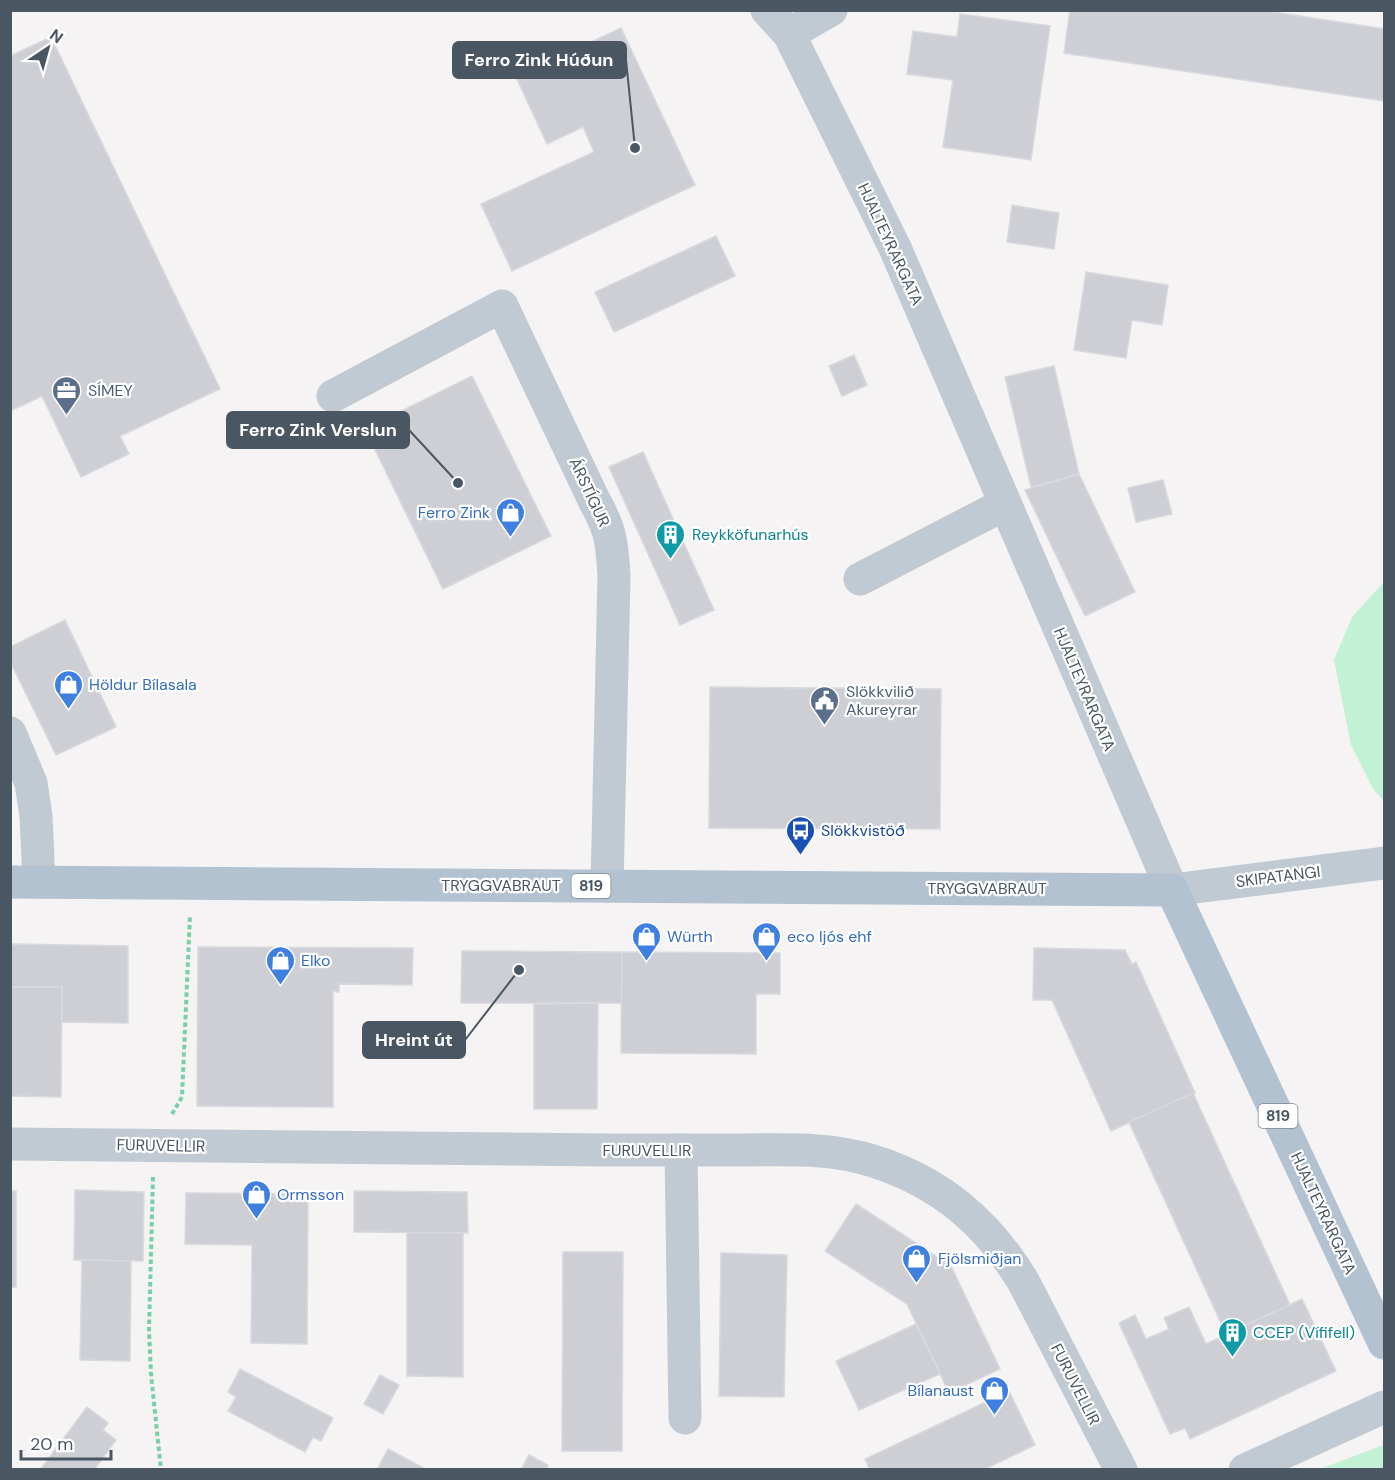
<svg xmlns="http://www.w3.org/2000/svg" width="1395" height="1480" font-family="'DM Sans',sans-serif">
	<rect width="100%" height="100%" fill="#f5f3f3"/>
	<g fill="#c3f1d5">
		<polygon points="1383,583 1384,583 1384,801 1373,789 1351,745 1334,660 1352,617"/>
		<polygon points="1381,1446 1384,1446 1384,1469 1342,1468 1320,1469"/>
	</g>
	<g fill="#cdcfd5" stroke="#d7d9de" stroke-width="1.5">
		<polygon points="1070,10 1261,10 1384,29 1384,101 1064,53"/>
		<polygon points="960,14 1050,26 1031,160 943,147 953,80 907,74 913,31 957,37"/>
		<polygon points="621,28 695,185 512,271 481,204 594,152 583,127 547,144 516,77"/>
		<polygon points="51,37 220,389 120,436 129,454 81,477 42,396 10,411 10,56"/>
		<polygon points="1012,205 1059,213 1054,249 1007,242"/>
		<polygon points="716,236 735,276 614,332 595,292"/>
		<polygon points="1086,272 1168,285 1162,325 1132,320 1126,358 1074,350"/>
		<polygon points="854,355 867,385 842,396 829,366"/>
		<polygon points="1054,366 1079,474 1031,487 1005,377"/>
		<polygon points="472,376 551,536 443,589 365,429"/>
		<polygon points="643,452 714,610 680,625 609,467"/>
		<polygon points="1079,474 1135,592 1085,616 1025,490"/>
		<polygon points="1163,480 1172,514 1136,522 1128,488"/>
		<polygon points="65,620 116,727 56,755 10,661 10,647"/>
		<polygon points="710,687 941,689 940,829 709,828"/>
		<polygon points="10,944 128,946 128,1023 62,1022 62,987 10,987"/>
		<polygon points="198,947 413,948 412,985 339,984 339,992 333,991 333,1107 197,1106"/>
		<polygon points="1034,948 1125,950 1132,964 1136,962 1195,1093 1111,1131 1052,1000 1033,1000"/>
		<polygon points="462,951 622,952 622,1003 461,1003"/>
		<polygon points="622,952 780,953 780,994 756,994 756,1054 621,1053"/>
		<polygon points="10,987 62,987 61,1097 10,1096"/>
		<polygon points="598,1003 597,1109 534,1109 534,1004"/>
		<polygon points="1193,1093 1290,1305 1226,1334 1129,1122"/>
		<polygon points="75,1190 144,1192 143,1261 74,1260"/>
		<rect x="10" y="1191" width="6" height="96"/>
		<polygon points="354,1191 467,1192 468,1233 354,1232"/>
		<polygon points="186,1193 308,1194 307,1344 251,1343 252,1245 185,1244"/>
		<polygon points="856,1204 951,1266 1000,1369 949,1393 907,1304 825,1251"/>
		<polygon points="407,1233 463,1233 463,1377 407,1376"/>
		<polygon points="563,1252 623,1252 622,1451 562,1451"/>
		<polygon points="721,1253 787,1255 784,1397 719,1396"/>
		<polygon points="82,1260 131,1261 130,1361 80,1360"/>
		<polygon points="1302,1299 1336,1371 1190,1439 1185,1428 1170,1434 1119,1323 1135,1315 1146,1339 1169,1329 1164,1318 1189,1307 1206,1344"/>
		<polygon points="916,1324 940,1374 859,1410 836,1361"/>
		<polygon points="240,1369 333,1418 321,1441 313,1437 305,1452 228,1411 236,1397 228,1392"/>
		<polygon points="380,1375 399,1385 383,1414 364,1404"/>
		<polygon points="1009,1391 1035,1445 983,1470 870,1470 865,1459"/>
		<polygon points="87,1407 108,1423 103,1430 116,1440 94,1470 40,1470"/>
		<polygon points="388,1449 427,1470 377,1470"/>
		<polygon points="529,1455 548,1465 546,1470 521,1470"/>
	</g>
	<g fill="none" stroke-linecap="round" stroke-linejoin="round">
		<g stroke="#7ad0a6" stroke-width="4" stroke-dasharray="4.5 3" stroke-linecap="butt">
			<polyline points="172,1114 182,1097 190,915"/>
			<polyline points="153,1177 149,1330 151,1374 161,1470"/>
		</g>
		<g stroke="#c1cad2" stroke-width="33">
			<polyline points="767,10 789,34 895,248 1172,890 1384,863"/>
			<polyline points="789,34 831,10"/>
			<path d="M333,396L502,306L594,500C611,530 612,542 614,576L607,886"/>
			<polyline points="860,579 1005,504"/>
			<polyline points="10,733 31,783 36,816 39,882"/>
			<path d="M10,1144C210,1146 409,1148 608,1150C652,1150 697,1150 741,1150C787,1150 829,1147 873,1161C940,1182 987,1222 1023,1281L1121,1470"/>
			<polyline points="681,1150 685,1418"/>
			<polyline points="1245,1470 1384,1407"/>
		</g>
		<polyline stroke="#b3c2d1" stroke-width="33" points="10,882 1172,890 1384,1343"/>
	</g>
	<defs>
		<symbol id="office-pin" viewBox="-11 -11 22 30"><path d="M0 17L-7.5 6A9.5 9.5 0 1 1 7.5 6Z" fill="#5c6f8a" stroke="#fff"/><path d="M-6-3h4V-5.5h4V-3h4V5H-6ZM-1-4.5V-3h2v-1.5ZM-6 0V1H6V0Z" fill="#fff"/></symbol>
		<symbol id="shop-pin" viewBox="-11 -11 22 30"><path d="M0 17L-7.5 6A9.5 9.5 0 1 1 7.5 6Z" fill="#3f7fe0" stroke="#fff"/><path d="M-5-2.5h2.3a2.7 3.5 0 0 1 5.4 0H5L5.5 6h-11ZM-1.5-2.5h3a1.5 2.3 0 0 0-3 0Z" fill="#fff"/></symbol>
		<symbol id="building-pin" viewBox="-11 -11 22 30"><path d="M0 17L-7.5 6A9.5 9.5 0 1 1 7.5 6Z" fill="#0f9aa8" stroke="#fff"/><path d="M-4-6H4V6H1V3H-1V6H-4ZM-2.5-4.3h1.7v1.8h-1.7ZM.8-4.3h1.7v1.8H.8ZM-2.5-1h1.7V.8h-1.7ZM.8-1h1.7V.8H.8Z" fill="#fff"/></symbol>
		<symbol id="civic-pin" viewBox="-11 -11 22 30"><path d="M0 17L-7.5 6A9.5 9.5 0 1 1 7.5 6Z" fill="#5c6f8a" stroke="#fff"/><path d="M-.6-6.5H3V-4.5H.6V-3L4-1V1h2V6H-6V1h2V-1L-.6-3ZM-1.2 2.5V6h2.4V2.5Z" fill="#fff"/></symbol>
		<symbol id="bus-pin" viewBox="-11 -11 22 30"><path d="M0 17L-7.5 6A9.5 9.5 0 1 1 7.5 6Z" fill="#1a4fb4" stroke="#fff"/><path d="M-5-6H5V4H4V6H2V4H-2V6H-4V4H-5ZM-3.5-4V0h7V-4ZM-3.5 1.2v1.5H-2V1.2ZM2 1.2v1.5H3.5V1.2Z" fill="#fff"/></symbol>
	</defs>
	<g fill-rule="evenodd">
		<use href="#office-pin" x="50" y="374" width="33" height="45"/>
		<use href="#shop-pin" x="494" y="496" width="33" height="45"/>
		<use href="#building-pin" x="654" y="518" width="33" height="45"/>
		<use href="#shop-pin" x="52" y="668" width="33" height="45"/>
		<use href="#civic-pin" x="808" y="684" width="33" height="45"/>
		<use href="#bus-pin" x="784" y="814" width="33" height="45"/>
		<use href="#shop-pin" x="630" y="920" width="33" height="45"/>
		<use href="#shop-pin" x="750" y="920" width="33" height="45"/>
		<use href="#shop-pin" x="264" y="944" width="33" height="45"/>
		<use href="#shop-pin" x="240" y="1178" width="33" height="45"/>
		<use href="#shop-pin" x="900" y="1242" width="33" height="45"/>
		<use href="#building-pin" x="1216" y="1316" width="33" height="45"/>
		<use href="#shop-pin" x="978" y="1374" width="33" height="45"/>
	</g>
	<g text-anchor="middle" stroke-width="4.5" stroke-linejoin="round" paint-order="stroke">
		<g fill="#fff" stroke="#808990" stroke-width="1.5">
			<rect x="571.5" y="874" width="39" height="24" rx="4.5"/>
			<rect x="1258.5" y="1104" width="39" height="24" rx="4.5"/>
		</g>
		<g font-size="15" font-weight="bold" fill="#4a5661">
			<text x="591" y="891">819</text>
			<text x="1278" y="1121">819</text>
		</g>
		<g font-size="16" fill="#4a5661" stroke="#fff">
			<text transform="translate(891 244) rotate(65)" y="6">HJALTEYRARGATA</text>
			<text transform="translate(590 492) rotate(65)" y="6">ÁRSTÍGUR</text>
			<text transform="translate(1085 689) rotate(67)" y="6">HJALTEYRARGATA</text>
			<text transform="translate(1278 876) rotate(-7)" y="6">SKIPATANGI</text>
			<text x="501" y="891">TRYGGVABRAUT</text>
			<text x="987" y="894">TRYGGVABRAUT</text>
			<text transform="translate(161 1145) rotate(1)" y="6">FURUVELLIR</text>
			<text x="647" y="1156">FURUVELLIR</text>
			<text transform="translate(1324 1213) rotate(65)" y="6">HJALTEYRARGATA</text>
			<text transform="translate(1076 1384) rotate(63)" y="6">FURUVELLIR</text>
		</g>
		<g font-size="16" fill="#4e5e75" stroke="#fff" text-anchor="start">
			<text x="88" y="396">SÍMEY</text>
			<text x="846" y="697">Slökkvilið<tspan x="846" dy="18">Akureyrar</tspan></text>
		</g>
		<g font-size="16" fill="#366cbe" stroke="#fff" text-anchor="start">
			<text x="490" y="518" text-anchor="end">Ferro Zink</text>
			<text x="89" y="690">Höldur Bílasala</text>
			<text x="667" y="942">Würth</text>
			<text x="787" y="942">eco ljós ehf</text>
			<text x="301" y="966">Elko</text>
			<text x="277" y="1200">Ormsson</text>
			<text x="938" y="1264">Fjölsmiðjan</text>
			<text x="974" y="1396" text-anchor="end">Bílanaust</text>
		</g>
		<g font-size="16" fill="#0d838f" stroke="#fff" text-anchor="start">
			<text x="692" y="540">Reykköfunarhús</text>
			<text x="1253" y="1338">CCEP (Vífifell)</text>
		</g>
		<g font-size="16" fill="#164399" stroke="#fff" text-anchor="start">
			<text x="821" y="836">Slökkvistöð</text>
		</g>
	</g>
	<path fill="none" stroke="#4a5661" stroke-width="2" d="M635 148L626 60M458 483L409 430M519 970L465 1040"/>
	<g fill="#4a5661" stroke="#fff" stroke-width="2">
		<circle cx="635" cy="148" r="6"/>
		<circle cx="458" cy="483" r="6"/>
		<circle cx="519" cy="970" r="6"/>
	</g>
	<g fill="#4a5661" stroke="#4a5661" stroke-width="2">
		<rect x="453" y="42" width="173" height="36" rx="6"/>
		<rect x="227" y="412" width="182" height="36" rx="6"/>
		<rect x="363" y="1022" width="102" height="36" rx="6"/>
	</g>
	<g font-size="18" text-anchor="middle" font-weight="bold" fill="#fff">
		<text x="539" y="66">Ferro Zink Húðun</text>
		<text x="318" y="436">Ferro Zink Verslun</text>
		<text x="414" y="1046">Hreint út</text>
	</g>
	<rect width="1395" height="1480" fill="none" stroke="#4a5661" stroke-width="24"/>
	<g transform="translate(48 48) rotate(36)" stroke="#ffffff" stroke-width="4.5" paint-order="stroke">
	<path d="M0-4.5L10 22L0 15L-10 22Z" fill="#4a5661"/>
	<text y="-9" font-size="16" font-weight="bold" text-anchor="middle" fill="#4a5661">N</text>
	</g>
	<path d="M21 1450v9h90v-9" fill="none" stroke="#4a5661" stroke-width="3"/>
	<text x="30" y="1450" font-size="18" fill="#4a5661" stroke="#ffffff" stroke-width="4.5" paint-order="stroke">20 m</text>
</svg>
